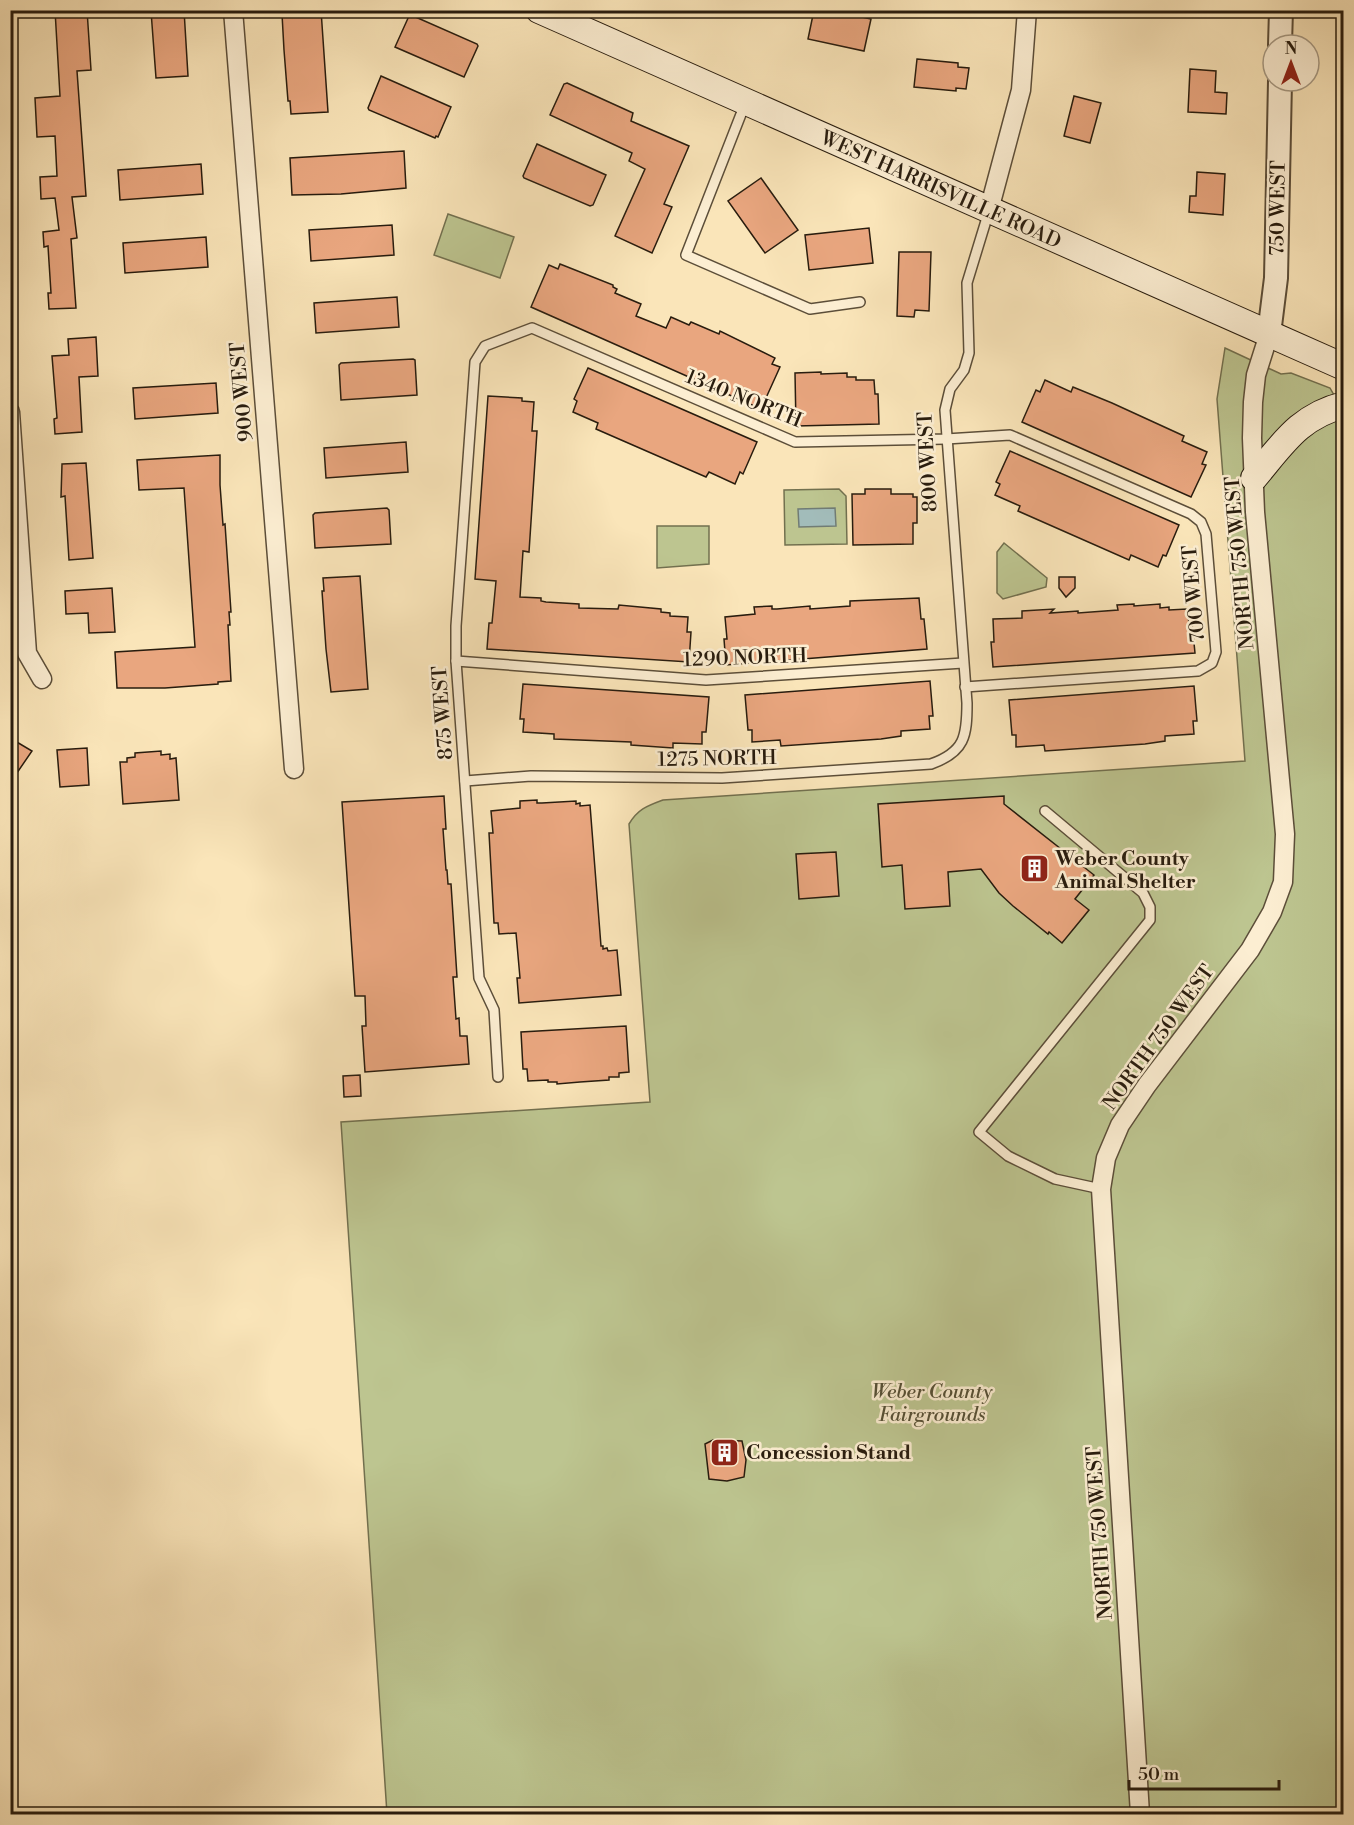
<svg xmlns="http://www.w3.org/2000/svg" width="1354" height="1825" font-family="'Libre Bodoni',serif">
	<rect width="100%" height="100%" fill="#fae5b9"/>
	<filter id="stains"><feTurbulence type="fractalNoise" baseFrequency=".00333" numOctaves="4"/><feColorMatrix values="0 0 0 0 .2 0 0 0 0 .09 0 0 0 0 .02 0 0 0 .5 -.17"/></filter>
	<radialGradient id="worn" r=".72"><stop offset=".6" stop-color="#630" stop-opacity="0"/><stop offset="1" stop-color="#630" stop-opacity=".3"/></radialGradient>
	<g fill="#bdc590" stroke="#72704f" stroke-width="1.5">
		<polygon points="448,214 514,237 500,278 434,255"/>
		<path d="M1225,348L1281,374L1291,373L1330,388L1334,395L1343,403V1814H387L341,1122L650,1102L629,824C638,809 647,806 663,800L1245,761L1217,399Z"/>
		<polygon points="839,489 846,496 847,544 785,545 784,490"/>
		<polygon points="657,526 709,526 709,564 657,568"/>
		<polygon points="1004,543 1047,578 1046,587 1003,599 997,593 997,552"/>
	</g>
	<polygon fill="#a2bcba" stroke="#717c75" stroke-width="1.5" points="835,508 836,526 799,527 798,509"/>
	<g fill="#e9a67f" stroke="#281c0e" stroke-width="1.5">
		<polygon points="55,10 87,10 91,70 77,71 86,196 72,197 77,238 71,239 76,308 49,309 48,293 51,293 49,262 48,246 44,247 43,232 59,230 55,198 41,199 40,177 57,176 55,136 37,137 35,98 60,96"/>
		<polygon points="184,10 188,76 156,78 151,11"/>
		<polygon points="284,10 321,10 328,112 291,114 290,101 288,101 284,50 282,14 284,14"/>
		<polygon points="814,10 830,10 871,19 864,51 808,39"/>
		<polygon points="411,15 477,44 478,46 464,77 395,47 409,16 411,17"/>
		<polygon points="917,59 958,63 958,67 969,68 966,89 956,88 956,91 914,87"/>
		<polygon points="1190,69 1216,71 1215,92 1227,93 1226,114 1188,112"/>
		<polygon points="381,76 451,107 438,137 436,136 435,138 369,110 368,108"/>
		<polygon points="567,83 633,113 631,121 689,146 664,204 672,207 652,253 615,236 645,169 629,161 632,153 550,115 564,84"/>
		<polygon points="1074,96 1101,103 1090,143 1064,136"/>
		<polygon points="537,144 606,175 593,205 590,206 524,178 523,176"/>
		<polygon points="404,151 406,188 341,194 292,195 290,158"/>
		<polygon points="201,164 203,194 120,200 118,170"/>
		<polygon points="1197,172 1225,174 1223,215 1189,212 1190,196 1196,196"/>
		<polygon points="761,178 798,230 765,253 728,201"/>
		<polygon points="392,225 394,255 311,261 309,230"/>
		<polygon points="869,228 873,263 809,270 805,235"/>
		<polygon points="206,237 208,267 125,273 123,243"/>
		<polygon points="899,252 931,252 929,311 915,310 914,317 897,316"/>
		<polygon points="560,264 613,285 613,287 617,289 615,293 641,304 636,316 666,328 671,317 689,325 691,322 719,334 720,331 775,358 772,364 780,367 761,409 531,307 549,265 558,269"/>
		<polygon points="397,297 399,327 316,333 314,303"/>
		<polygon points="96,337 98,376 79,377 82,432 55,434 54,419 57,418 52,356 69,355 68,339"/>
		<polygon points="413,359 415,360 417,395 341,400 339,365 341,363"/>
		<polygon points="588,368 757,442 743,474 740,472 735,484 709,472 706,477 596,429 598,423 573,412 577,401 574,399"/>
		<polygon points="821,372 821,374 847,373 847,377 856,377 856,380 874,380 875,394 878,394 879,424 796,426 795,373"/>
		<polygon points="1045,380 1071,392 1073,387 1112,403 1184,436 1182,441 1207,452 1202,464 1206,465 1191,497 1022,422 1036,390 1040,392"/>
		<polygon points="216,383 218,413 135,419 133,388"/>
		<polygon points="488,396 522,398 522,401 534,402 532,431 537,431 529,552 523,551 520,597 541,598 541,601 546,602 579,604 579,608 618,609 619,605 661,609 661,612 670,613 670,616 688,617 687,632 691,632 689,662 487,649 489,623 492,623 496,581 475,579"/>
		<polygon points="406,442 408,472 326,478 324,448"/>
		<polygon points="1010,451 1179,525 1166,556 1163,555 1158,567 1131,555 1129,560 1018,511 1020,506 995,495 1000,484 996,482"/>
		<polygon points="220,455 220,485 223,525 225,524 231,612 229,612 230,625 228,625 231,681 218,682 218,684 165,688 117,688 115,652 195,647 184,488 139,490 137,460"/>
		<polygon points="86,463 93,558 69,560 65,496 61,497 62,464"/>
		<polygon points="865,489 891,489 891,494 913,494 913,497 917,497 917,523 913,523 913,544 853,545 852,494 865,494"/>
		<polygon points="387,508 389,510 391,544 315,548 313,515 315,513"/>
		<polygon points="360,576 368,689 331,692 326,649 322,591 324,591 323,578"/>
		<polygon points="1059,577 1075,577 1075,588 1066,597 1059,588"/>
		<polygon points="112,588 115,632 89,633 88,613 66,614 65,591"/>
		<polygon points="919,598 921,619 924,619 927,649 726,665 724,639 727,639 725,617 755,614 754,607 772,606 772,609 777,609 810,606 810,609 850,606 850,601"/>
		<polygon points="1134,604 1134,606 1160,604 1160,608 1169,607 1169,610 1187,609 1189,623 1192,623 1195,653 993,667 991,642 994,642 993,619 1022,618 1022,611 1054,609 1050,613 1078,611 1078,613 1118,610 1117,605"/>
		<polygon points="930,681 933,716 929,716 930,729 901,731 901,736 881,739 781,746 780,740 752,742 752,730 748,730 745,695"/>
		<polygon points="523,684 709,697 706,732 702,732 702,744 673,743 673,748 631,745 631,742 554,739 554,734 523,732 524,719 520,719"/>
		<polygon points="1194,686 1197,721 1193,721 1194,734 1165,736 1165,741 1145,744 1045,751 1044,745 1016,747 1016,735 1012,735 1009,700"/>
		<polygon points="10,738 32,751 10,783"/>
		<polygon points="87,748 89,785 60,787 57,750"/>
		<polygon points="161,751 161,755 170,754 170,759 176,758 179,800 123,804 120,762 127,762 127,758 135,757 135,753"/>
		<polygon points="444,796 446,829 443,829 446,870 447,870 448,884 451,884 457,977 453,977 456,1019 459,1018 460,1036 467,1036 469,1064 365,1072 362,1026 366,1026 365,996 355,996 342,802"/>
		<polygon points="1004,796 1004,804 1094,875 1075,899 1089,910 1062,943 1049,932 1048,934 1013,906 999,893 981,869 948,872 950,906 905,909 902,865 882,867 878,804"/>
		<polygon points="537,800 537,803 542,803 576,801 576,804 580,803 580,806 590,805 601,946 603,946 603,949 607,948 608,951 617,950 621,995 519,1003 517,978 520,978 516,933 499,934 498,923 494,923 489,833 493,833 491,811 520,808 520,801"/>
		<polygon points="836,852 839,896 799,899 796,854"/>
		<polygon points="626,1026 629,1072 619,1073 619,1077 609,1077 609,1080 580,1082 557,1084 557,1082 548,1082 548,1080 528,1081 527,1069 523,1069 521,1032"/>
		<polygon points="360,1075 361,1096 344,1097 343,1076"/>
		<polygon points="713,1440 742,1441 746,1460 744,1477 727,1481 709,1479 705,1444"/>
	</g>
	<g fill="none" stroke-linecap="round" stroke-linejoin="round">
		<defs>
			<g id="service">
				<polyline points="745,104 686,255 810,309 860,302"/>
				<polyline points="456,661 706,680 963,663"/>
				<path d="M465,781L531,776L722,778L931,764C965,752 967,736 967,703L945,410L950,389L964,370L969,353L967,283L989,211"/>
				<polyline points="1045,811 1143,893 1150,907 1150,920 979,1132 1008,1156 1055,1179 1101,1189"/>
				<polyline points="498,1077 494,1010 479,978 456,661 456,626 475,362 485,346 532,328 795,442 946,439 1010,435 1191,514 1201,522 1206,534 1216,652 1212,663 1198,671 965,687"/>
			</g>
			<g id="minor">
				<polyline points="233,10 294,769"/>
				<polyline points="989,210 1021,90 1027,10"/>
				<polyline points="10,412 27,653 42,679"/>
				<polyline points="1140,1814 1101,1189 1106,1158 1120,1125 1147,1085 1250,950 1272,912 1283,882 1285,834 1255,512 1252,438 1253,402 1256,375 1269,334"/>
			</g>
			<g id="tertiary">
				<polyline points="1280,45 1281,10"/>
				<polyline points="1269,334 1276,278 1280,81"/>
			</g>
			<g id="secondary">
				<polyline points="539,10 1344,367"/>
				<path d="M1254,478C1282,445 1299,416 1344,405"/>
			</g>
		</defs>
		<use href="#service" stroke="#5c4e39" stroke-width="12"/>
		<use href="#minor" stroke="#5c4e39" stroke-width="21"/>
		<use href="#tertiary" stroke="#5c4e39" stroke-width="26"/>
		<use href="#secondary" stroke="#281c0e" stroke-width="28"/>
		<use href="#service" stroke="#fceed2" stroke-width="9"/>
		<use href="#minor" stroke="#fceed2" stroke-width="18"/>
		<use href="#tertiary" stroke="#fceed2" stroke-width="22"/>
		<use href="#secondary" stroke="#fceed2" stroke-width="26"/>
	</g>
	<defs>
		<symbol id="building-square" viewBox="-11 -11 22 22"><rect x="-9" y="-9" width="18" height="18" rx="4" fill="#8f2418" stroke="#fceed2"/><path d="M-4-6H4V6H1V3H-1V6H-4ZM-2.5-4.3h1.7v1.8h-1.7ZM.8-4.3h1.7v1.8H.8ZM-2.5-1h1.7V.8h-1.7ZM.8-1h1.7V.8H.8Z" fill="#fff"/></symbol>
	</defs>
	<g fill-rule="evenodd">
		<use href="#building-square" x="1018" y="852" width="33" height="33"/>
		<use href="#building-square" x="708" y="1436" width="33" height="33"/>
	</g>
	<g text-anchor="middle" stroke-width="5" stroke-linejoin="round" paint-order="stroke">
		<g font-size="20" fill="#281c0e" stroke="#fceed2">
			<text transform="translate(941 189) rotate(24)" y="7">WEST HARRISVILLE ROAD</text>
			<text transform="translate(1277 208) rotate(-89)" y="7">750 WEST</text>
			<text transform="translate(241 392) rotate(-95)" y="7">900 WEST</text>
			<text transform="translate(744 398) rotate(22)" y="7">1340 NORTH</text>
			<text transform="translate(927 462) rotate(-93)" y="7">800 WEST</text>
			<text transform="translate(1239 563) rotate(-95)" y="7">NORTH 750 WEST</text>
			<text transform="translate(1193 594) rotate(-95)" y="7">700 WEST</text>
			<text transform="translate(745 657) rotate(-2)" y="7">1290 NORTH</text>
			<text transform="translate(442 713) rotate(-94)" y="7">875 WEST</text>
			<text transform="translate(717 758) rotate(-1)" y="7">1275 NORTH</text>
			<text transform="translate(1158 1037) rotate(-54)" y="7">NORTH 750 WEST</text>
			<text transform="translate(1099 1533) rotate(-94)" y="7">NORTH 750 WEST</text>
		</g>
		<g font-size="20" font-weight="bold" fill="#281c0e" stroke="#fceed2" text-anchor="start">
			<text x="1055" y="865">Weber County<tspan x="1055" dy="23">Animal Shelter</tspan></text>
			<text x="746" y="1459">Concession Stand</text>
		</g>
		<g font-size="20" font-style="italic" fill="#554f35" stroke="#fceed2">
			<text x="932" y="1398">Weber County<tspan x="932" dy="23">Fairgrounds</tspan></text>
		</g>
	</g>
	<rect width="1354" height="1825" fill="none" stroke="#fae5b9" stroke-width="36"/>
	<rect x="12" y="12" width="1330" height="1801" fill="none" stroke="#281c0e" stroke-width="3"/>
	<rect x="18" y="18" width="1318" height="1789" fill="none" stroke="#281c0e" stroke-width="1.5"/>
	<g transform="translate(1291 63)"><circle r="28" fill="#fceed2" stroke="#a79a84" stroke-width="1.5"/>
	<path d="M0-4.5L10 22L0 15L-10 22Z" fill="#8f2418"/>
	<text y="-9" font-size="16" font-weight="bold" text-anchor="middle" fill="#281c0e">N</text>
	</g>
	<path d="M1129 1780v9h150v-9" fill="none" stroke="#281c0e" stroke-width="3"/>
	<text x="1138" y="1780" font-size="18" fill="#281c0e" stroke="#fceed2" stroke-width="4.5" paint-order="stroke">50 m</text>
	<rect width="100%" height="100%" filter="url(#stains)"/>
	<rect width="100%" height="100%" fill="url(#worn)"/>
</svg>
